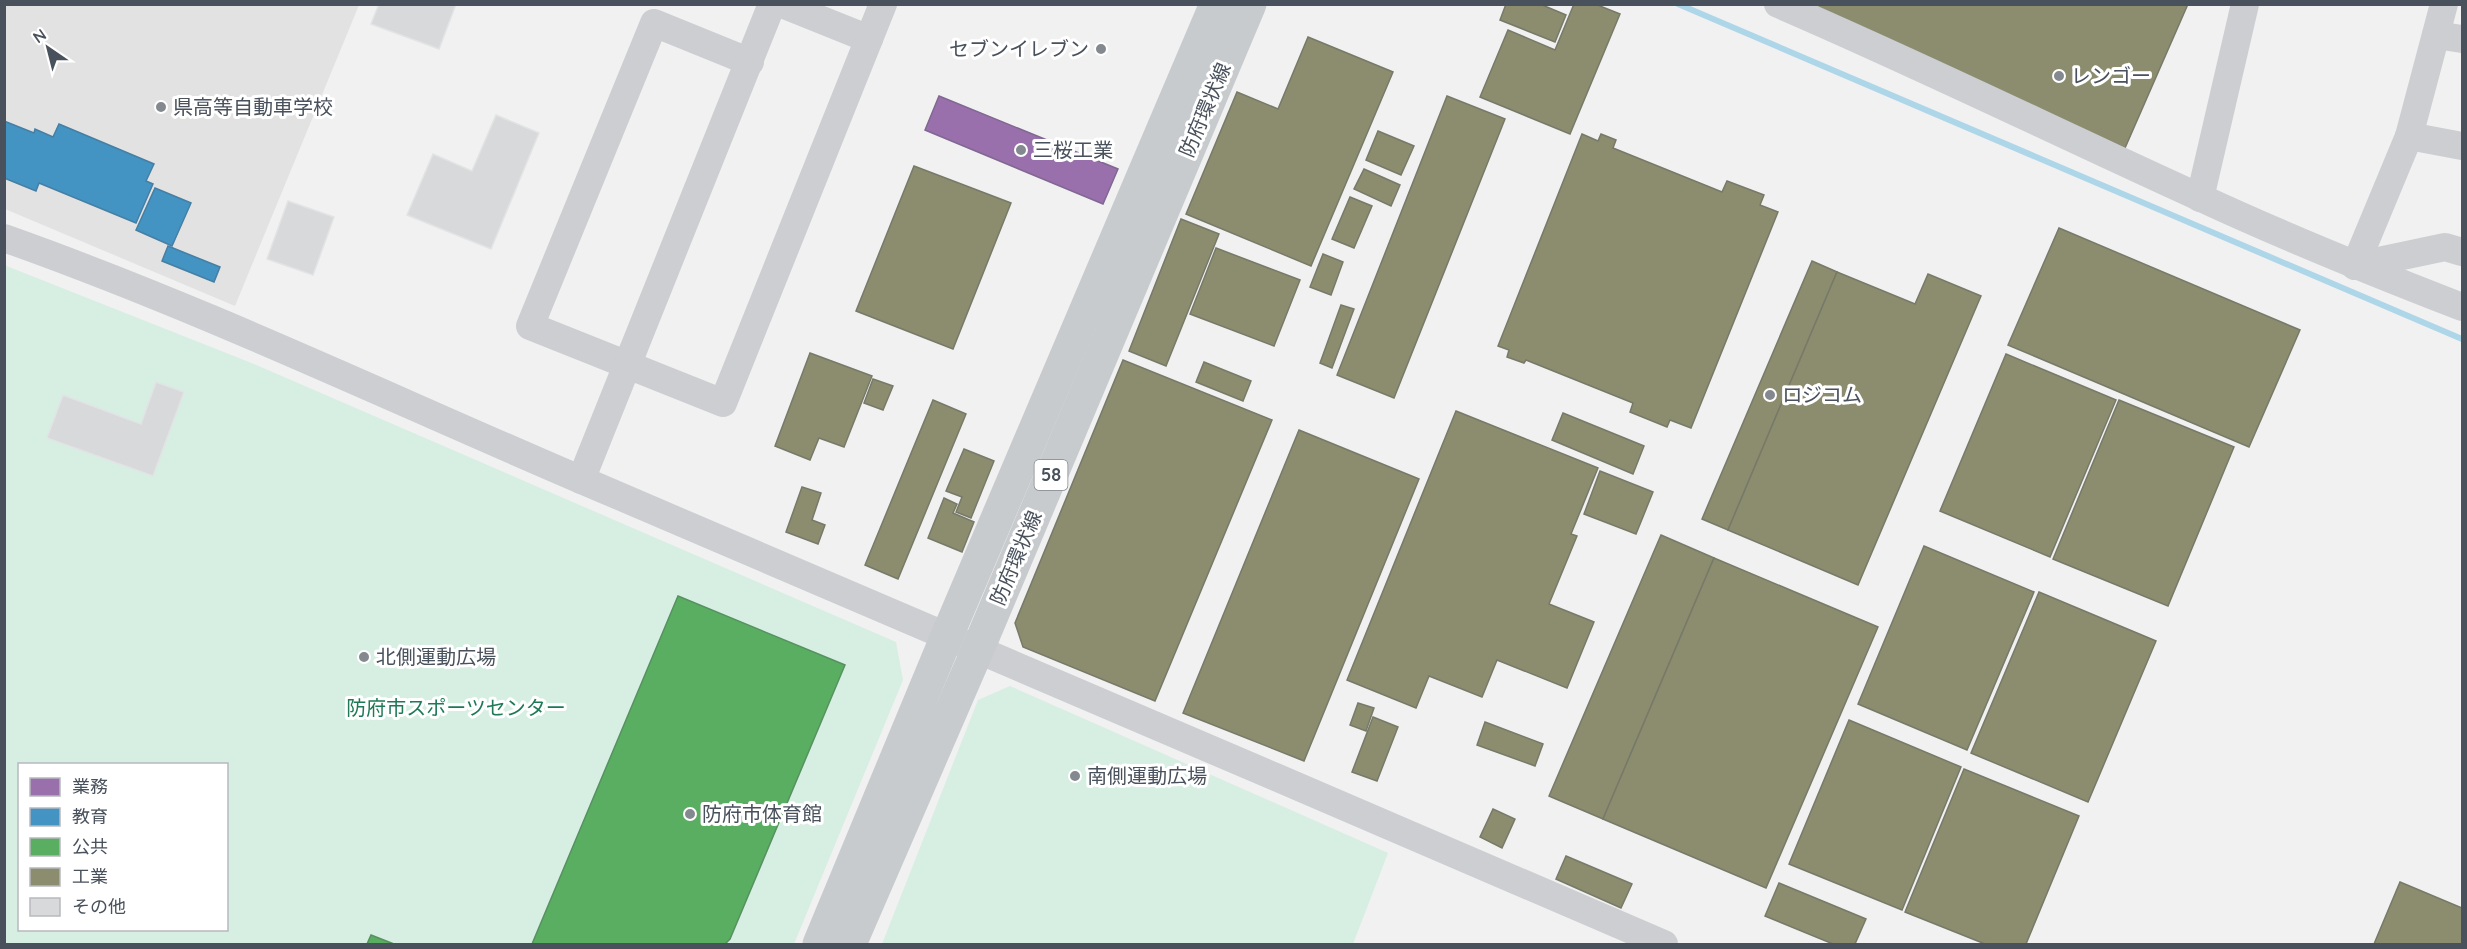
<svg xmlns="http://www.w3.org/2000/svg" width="2467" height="949" font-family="Quicksand,'Noto Sans JP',sans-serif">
	<rect width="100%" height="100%" fill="#f1f1f1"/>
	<polygon fill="#e3e2e2" points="4,5 359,5 235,306 5,209"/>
	<g fill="#d7eee3" fill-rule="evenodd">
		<path d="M4,265L254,364L896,642L903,680L794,944H5ZM20,764H226V930H20Z"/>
		<polygon points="1010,686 1388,853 1353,944 882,944 978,700"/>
	</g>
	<polygon fill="#9970ab" stroke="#816793" stroke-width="1.5" points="939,96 1118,169 1103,204 925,130"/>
	<g fill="#4393c3" stroke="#457fa4" stroke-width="1.5">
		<polygon points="4,121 34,133 35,129 53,137 59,124 154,164 146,181 153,184 136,223 39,183 36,191 4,178"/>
		<polygon points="155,188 191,203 172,246 136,230"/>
		<polygon points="168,246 220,267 214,282 162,261"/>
	</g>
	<g fill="#5aae61" stroke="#559260" stroke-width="1.5">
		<polygon points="678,596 845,665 730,939 725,944 532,944"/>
		<polygon points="371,935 394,944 367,944"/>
	</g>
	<g fill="#8c8c6e" stroke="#787a69" stroke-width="1.5">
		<polygon points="1506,4 1540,4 1566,15 1555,42 1500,20"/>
		<polygon points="1574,4 1595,4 1620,14 1570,134 1480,97 1508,30 1555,50"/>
		<polygon points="1797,4 2188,4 2125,148"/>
		<polygon points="1308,37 1393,72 1311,266 1186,214 1237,92 1278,109"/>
		<polygon points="1447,96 1505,119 1394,398 1337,375"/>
		<polygon points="1378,131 1414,146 1401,175 1366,160"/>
		<polygon points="1582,134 1598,141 1601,134 1616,140 1613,148 1722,192 1727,181 1764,195 1760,205 1778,212 1691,428 1670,420 1667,427 1630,412 1633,403 1526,360 1524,363 1507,357 1509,350 1498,346"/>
		<polygon points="914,166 1011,203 953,349 856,311"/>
		<polygon points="1364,169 1400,185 1391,206 1354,189"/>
		<polygon points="1350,197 1372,206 1354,248 1332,239"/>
		<polygon points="1181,219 1219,234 1166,366 1129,351"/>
		<polygon points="2059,228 2300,330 2249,447 2008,345"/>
		<polygon points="1216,248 1300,280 1274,346 1190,314"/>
		<polygon points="1323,254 1343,262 1331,295 1310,287"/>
		<polygon points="1812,261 1837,272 1728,530 1702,519"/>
		<polygon points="1837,272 1915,304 1928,274 1981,296 1858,585 1728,530"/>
		<polygon points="1341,305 1354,309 1332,368 1320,363"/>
		<polygon points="810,353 872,376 844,447 819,438 810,460 775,446"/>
		<polygon points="2006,354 2116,400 2050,557 1940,511"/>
		<polygon points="1123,360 1272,420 1155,701 1023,647 1015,623"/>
		<polygon points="1204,362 1251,381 1243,401 1196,382"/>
		<polygon points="873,379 893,386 883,410 864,403"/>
		<polygon points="933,400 966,414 898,579 865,565"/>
		<polygon points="2119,400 2234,447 2168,606 2053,559"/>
		<polygon points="1456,411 1598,468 1571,534 1577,536 1549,604 1594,622 1567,688 1497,660 1482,697 1429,676 1416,708 1347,680"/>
		<polygon points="1563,413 1644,446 1633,474 1552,440"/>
		<polygon points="1299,430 1419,479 1304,761 1183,713"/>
		<polygon points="964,449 994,461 971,518 956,512 962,497 946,491"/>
		<polygon points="1600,471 1653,492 1636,534 1584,514"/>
		<polygon points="802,487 821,493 812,520 825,525 818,544 786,532"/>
		<polygon points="944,498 957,504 953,513 974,522 962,552 928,538"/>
		<polygon points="1661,535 1714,558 1603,819 1549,796"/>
		<polygon points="1924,546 2034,592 1967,750 1858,704"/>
		<polygon points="1714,558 1878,627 1766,888 1603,819"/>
		<polygon points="2039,592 2156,641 2088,802 1971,753"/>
		<polygon points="1358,703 1374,708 1366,731 1350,725"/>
		<polygon points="1373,717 1398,727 1377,781 1352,772"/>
		<polygon points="1849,720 1961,767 1902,910 1789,864"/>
		<polygon points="1485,722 1543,744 1535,766 1477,745"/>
		<polygon points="1964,769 2079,816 2026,944 1985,944 1905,912"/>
		<polygon points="1493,809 1515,819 1502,848 1480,837"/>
		<polygon points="1566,856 1632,884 1621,908 1556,879"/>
		<polygon points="2400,882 2462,908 2462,944 2374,944"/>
		<polygon points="1779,883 1866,919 1855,944 1833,944 1765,916"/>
	</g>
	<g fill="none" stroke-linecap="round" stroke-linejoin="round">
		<polyline stroke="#aed6e9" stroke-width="6" points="1678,4 2462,339"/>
	</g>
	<g fill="#d8d9db" stroke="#e2e3e4" stroke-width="1.5">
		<polygon points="379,4 456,4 439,49 371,24"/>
		<polygon points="496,115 539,133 491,249 407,215 433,154 472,171"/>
		<polygon points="288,201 334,217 313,275 267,259"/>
		<polygon points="156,382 184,392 153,476 47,438 63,395 141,424"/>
	</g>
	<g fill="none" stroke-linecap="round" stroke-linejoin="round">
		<g stroke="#ccced1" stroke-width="28">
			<polyline points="782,4 869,39"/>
			<path d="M1778,4C1920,65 2058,133 2199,197C2285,237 2374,273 2462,307"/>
			<polyline points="2436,35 2462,39"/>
			<polyline points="750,62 654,23 530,326 723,403 883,4"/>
			<polyline points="2409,136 2462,146"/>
			<polyline points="2200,198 2245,4"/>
			<path d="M4,238C207,310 400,403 598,487C953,639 1309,791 1664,944"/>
			<polyline points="2355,266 2409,136 2444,4"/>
			<polyline points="2355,266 2445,247 2462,252"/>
			<polyline points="581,480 772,4"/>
		</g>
		<g stroke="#c8cbce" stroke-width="33">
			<polyline points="819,944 947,636 1216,4"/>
			<polyline points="850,944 978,649 1250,4"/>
		</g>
	</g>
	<g fill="#848990" stroke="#fff" stroke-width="2">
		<circle cx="1101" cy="49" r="6"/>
		<circle cx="2059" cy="76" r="6"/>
		<circle cx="161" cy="107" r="6"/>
		<circle cx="1021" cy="150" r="6"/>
		<circle cx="1770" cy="395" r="6"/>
		<circle cx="364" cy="657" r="6"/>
		<circle cx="1075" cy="776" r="6"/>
		<circle cx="690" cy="814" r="6"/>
	</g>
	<g text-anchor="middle" stroke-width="6" stroke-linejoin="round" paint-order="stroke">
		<rect fill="#fff" stroke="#80858d" stroke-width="1.5" x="1034.5" y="460" width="33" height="30" rx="4.5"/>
		<g font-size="18" font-weight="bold" fill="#49515c">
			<text x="1051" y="481">58</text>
		</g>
		<g font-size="20" fill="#49515c" stroke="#fff" text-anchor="start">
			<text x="1089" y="56" text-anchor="end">セブンイレブン</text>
			<text x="2071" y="83">レンゴー</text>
			<text x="173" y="114">県高等自動車学校</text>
			<text x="1033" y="157">三桜工業</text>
			<text x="1782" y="402">ロジコム</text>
			<text x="376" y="664">北側運動広場</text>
			<text x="1087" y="783">南側運動広場</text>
			<text x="702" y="821">防府市体育館</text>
		</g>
		<g font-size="20" fill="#49515c" stroke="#fff">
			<text transform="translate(1205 110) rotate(-67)" y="7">防府環状線</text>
			<text transform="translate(1016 558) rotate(-67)" y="7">防府環状線</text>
		</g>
		<g font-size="20" fill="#1e7956" stroke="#fff">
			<text x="456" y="715">防府市スポーツセンター</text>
		</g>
	</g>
	<rect width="2467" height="949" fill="none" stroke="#49515c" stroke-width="12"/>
	<rect x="18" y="763" width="210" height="168" fill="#ffffff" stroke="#b6b9be" stroke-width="1.5"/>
	<rect x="30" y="778" width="30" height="18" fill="#9970ab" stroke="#b6b9be" stroke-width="1.5"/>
	<text x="72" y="793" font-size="18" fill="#49515c">業務</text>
	<rect x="30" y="808" width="30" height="18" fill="#4393c3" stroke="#b6b9be" stroke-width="1.5"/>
	<text x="72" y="823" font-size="18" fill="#49515c">教育</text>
	<rect x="30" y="838" width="30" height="18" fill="#5aae61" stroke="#b6b9be" stroke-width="1.5"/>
	<text x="72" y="853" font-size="18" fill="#49515c">公共</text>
	<rect x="30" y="868" width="30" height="18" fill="#8c8c6e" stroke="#b6b9be" stroke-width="1.5"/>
	<text x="72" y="883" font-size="18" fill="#49515c">工業</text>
	<rect x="30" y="898" width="30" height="18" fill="#d8d9db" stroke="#b6b9be" stroke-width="1.5"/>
	<text x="72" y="913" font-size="18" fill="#49515c">その他</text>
	<g transform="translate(48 48) rotate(325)" stroke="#ffffff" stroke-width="4.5" paint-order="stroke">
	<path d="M0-4.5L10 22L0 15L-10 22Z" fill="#49515c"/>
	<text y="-9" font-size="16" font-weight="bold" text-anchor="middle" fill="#49515c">N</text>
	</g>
</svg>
